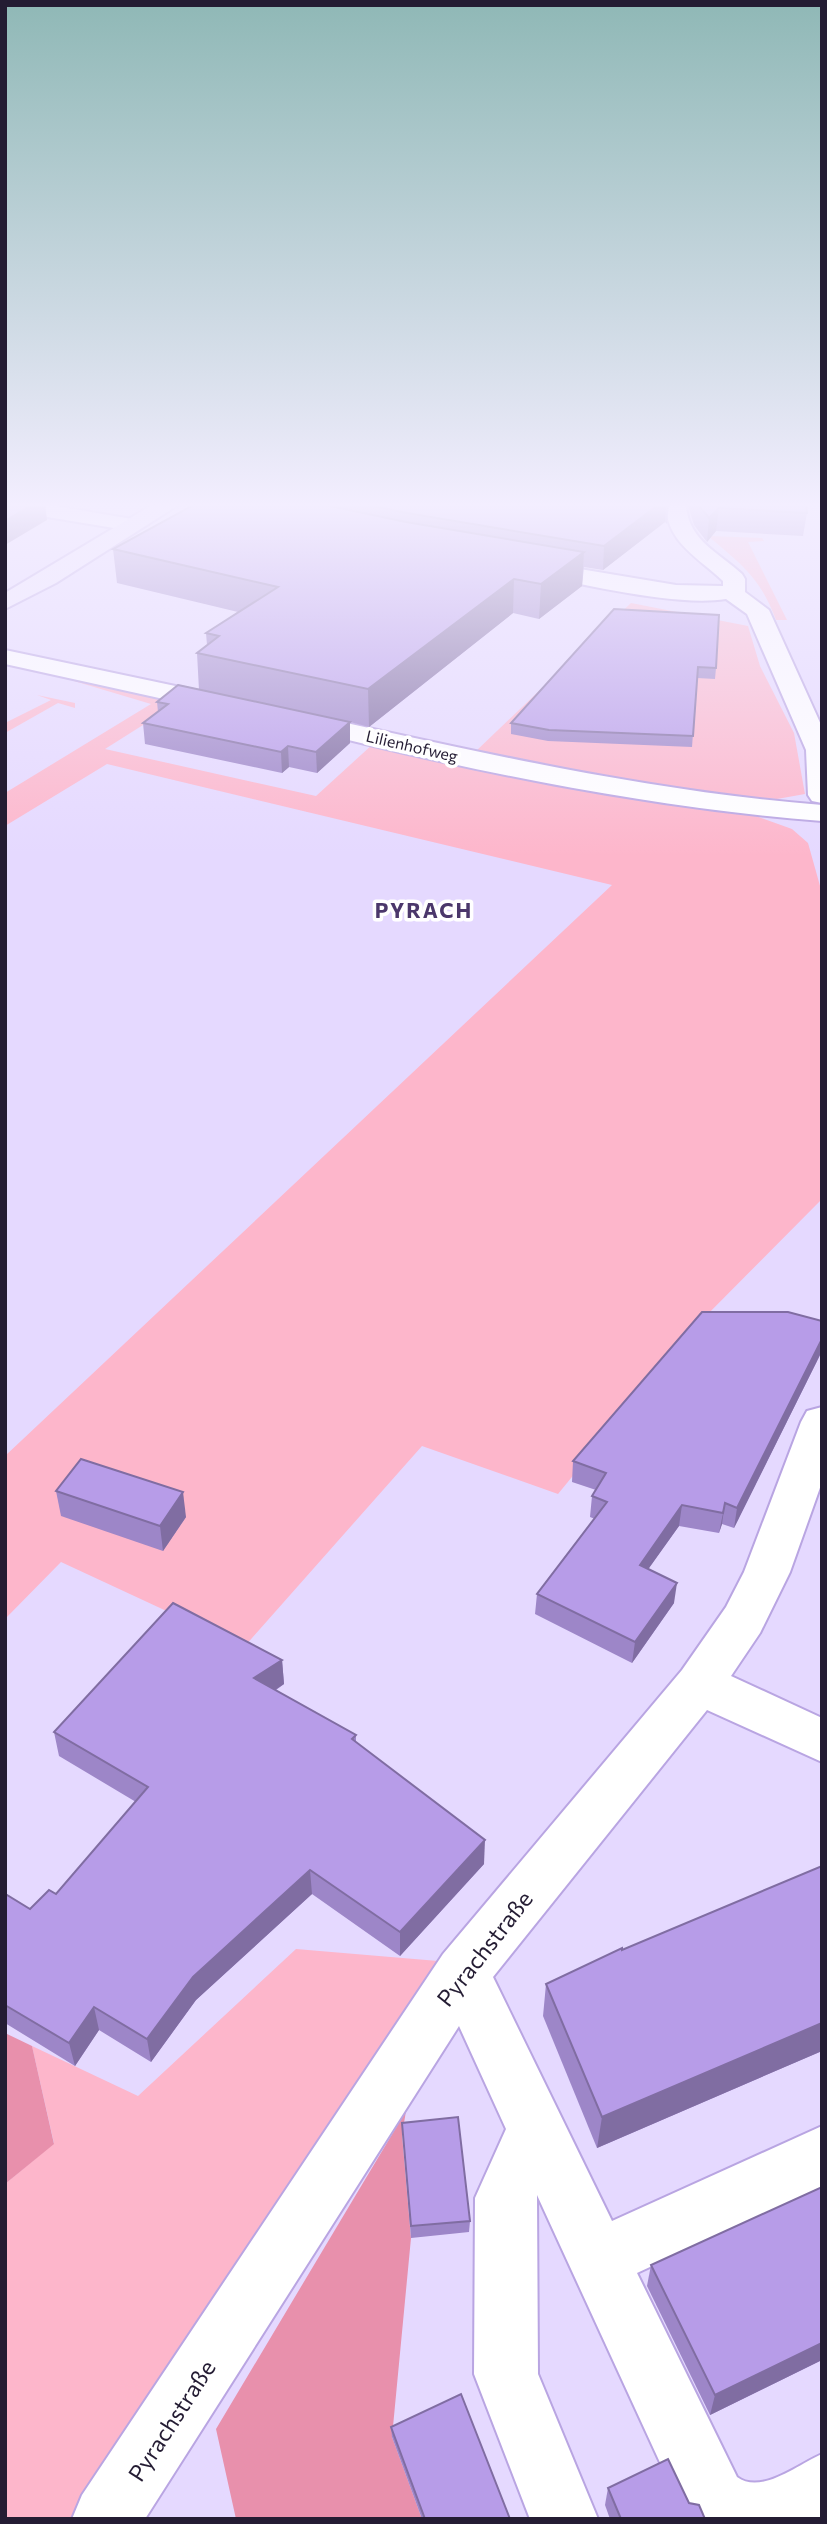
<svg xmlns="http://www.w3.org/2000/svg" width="827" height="2524" font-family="Commissioner,sans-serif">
	<rect width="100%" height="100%" fill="#e5d9ff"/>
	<g fill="#fdb6cb">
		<path d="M708,536L762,538L764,541L748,542L787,620H776C760,577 742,565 708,536Z"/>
		<polygon points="631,603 748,626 760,666 794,733 805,794 777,799 680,793 474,753"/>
		<polygon points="77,676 181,701 105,749 316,796 373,744 657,803 750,814 792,829 808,843 822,893 822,1199 693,1329 558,1494 422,1446 244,1647 61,1562 5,1619 5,1456 612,885 107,764 5,826 5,793 151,704 74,681"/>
		<polygon points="37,695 75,703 75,708 58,703 5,733 5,723 51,700"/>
		<polygon points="296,1949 438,1961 135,2441 71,2519 5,2519 5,2184 54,2143 32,2046 138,2096"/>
	</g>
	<g fill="#e890ac">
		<polygon points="5,2033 32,2046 54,2144 5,2184"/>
		<polygon points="406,2111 402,2135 411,2238 392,2437 422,2519 236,2519 216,2429"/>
	</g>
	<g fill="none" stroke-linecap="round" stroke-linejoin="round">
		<defs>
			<g id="street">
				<polygon points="5,502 32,502 132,519 143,525 132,531 5,510"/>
				<path d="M666,502H686C686,539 718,552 742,574L745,579V592L769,610L822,727V803L812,801L808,795L806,750L747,614L726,599C675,607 586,584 532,575L521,568L532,561L676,585L723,586V581C698,557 665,542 666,502Z"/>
				<polygon points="5,650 218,695 227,698 231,703 227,708 218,711 5,664"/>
				<path d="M301,713C474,751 645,791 822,805V821C643,807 466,770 292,726L288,721L292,716Z"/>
				<path d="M822,1407V1482L790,1572L760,1633L731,1676L822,1718V1762L707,1710L493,1977L612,2221L822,2126V2187L637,2273L737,2477C761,2495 797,2465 822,2454V2519H686L537,2195L538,2374L598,2519H530L474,2374L475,2198L506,2129L459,2026L145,2519H72L82,2495L443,1954L682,1670L726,1607L744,1572L801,1422L807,1411Z"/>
			</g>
			<polygon id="secondary" points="157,502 183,502 56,583 5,609 5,593"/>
		</defs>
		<use href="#street" stroke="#b9a5e2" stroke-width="4"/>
		<use href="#secondary" stroke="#b9a5e2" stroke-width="4"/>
		<use href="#street" fill="#fff" fill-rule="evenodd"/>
		<use href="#secondary" fill="#efe7fe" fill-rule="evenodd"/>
	</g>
	<g fill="#9d86c8">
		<polygon points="49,502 77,502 71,506"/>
		<polygon points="199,502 669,502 667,524 665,522 603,570 584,567 582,586 539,619 513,613 369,727 350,722 350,743 317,773 289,767 282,773 145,744 143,723 158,712 157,702 199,690 197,653 207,645 206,633 238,612 117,583 113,549"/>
		<polygon points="687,502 806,502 807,513 803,536 716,531 707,542 694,525"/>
		<polygon points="614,609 716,668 715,679 697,678 692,747 548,741 511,734 511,723"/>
		<polygon points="822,1339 822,1351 734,1528 722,1524 719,1533 679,1526 648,1569 674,1603 632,1663 535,1614 537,1594 595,1519 590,1517 592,1496 596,1490 572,1482 573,1461"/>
		<polygon points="56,1491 186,1517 163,1551 61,1516"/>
		<polygon points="282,1660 284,1684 276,1690 356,1735 356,1742 484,1864 400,1956 312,1894 196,2000 151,2062 99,2030 75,2066 5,2023 5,1897 30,1909 56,1894 136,1802 59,1756 54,1732"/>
		<polygon points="822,1866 822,2051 597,2148 543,2016 546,1984"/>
		<polygon points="402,2123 470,2221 469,2232 411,2238"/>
		<polygon points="822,2187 822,2360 710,2415 647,2286 651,2265"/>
		<polygon points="391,2427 510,2519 422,2519 392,2437"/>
		<polygon points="608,2488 689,2503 705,2519 610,2519 605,2505"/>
	</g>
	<g fill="#806da2">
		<polygon points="37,502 45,502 47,520 5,545 5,521"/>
		<polygon points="662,502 666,502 665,522 603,570 604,546"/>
		<polygon points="719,508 716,531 707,542 709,518"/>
		<polygon points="584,552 582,586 539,619 541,584"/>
		<polygon points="514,579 513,613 369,727 368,689"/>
		<polygon points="350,722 350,743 317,773 316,752"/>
		<polygon points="288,746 289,767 282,773 281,752"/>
		<polygon points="822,1339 822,1351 734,1528 737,1508"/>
		<polygon points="183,1492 186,1517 163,1551 160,1526"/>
		<polygon points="725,1503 722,1524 719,1533"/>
		<polygon points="682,1505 679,1526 637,1585 640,1565"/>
		<polygon points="677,1583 674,1603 632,1663 635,1642"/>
		<polygon points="282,1660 284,1684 257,1702 254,1678"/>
		<polygon points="485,1840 484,1864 400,1956 400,1932"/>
		<polygon points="310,1870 312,1894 196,2000 151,2062 147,2039 193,1977"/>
		<polygon points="94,2007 99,2030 75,2066 69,2043"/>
		<polygon points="822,2023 822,2051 597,2148 602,2117"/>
		<polygon points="822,2343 822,2360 710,2415 715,2395"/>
	</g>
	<g fill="#b79ce8" stroke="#806da2" stroke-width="2">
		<polygon points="5,502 37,502 5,521"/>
		<polygon points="199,502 311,502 406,522 584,552 541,584 514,579 368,689 197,653 219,636 206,633 278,587 113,549"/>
		<polygon points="354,502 662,502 604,546 407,513"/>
		<polygon points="696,502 806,502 807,513 719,508 709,518"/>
		<polygon points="614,609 719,615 716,668 698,667 693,736 549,730 511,723"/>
		<polygon points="178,685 350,722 316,752 288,746 281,752 143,723 168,704 157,702"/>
		<polygon points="702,1312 788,1312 822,1321 822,1339 737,1508 725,1503 723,1513 682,1505 640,1565 677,1583 635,1642 537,1594 607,1502 592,1496 606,1473 573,1461"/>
		<polygon points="81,1459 183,1492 160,1526 56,1491"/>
		<polygon points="173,1603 282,1660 254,1678 356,1735 352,1739 485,1840 400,1932 310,1870 193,1977 147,2039 94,2007 69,2043 5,2005 5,1897 7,1895 30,1909 49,1890 56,1894 148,1787 54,1732"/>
		<polygon points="822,1866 822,2023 602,2117 546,1984 622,1948 622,1950"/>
		<polygon points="458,2117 470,2221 411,2226 402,2123"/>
		<polygon points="822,2187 822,2343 715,2395 651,2265"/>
		<polygon points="461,2394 510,2519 425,2519 391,2427"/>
		<polygon points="668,2459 689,2503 699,2505 705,2519 621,2519 608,2488"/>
	</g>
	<linearGradient id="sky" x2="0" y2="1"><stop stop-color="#8fb8b6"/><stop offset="0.59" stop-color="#f3eeff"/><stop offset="1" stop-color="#f3eeff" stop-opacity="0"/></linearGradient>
	<rect width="827" height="856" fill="url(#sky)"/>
	<g text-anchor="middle" stroke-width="7" stroke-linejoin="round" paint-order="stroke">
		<g font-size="16" fill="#241c33" stroke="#fff">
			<text transform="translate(412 746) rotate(13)" y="6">Lilienhofweg</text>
		</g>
		<g font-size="21" font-weight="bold" letter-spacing="2" fill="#4b376b" stroke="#fff">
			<text x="424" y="918">PYRACH</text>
		</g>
		<g font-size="23" fill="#241c33" stroke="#fff">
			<text transform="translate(485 1949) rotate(-52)" y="8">Pyrachstraße</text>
			<text transform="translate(172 2421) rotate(-57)" y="8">Pyrachstraße</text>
		</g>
	</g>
	<rect width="827" height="2524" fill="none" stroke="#241c33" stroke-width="14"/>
</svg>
